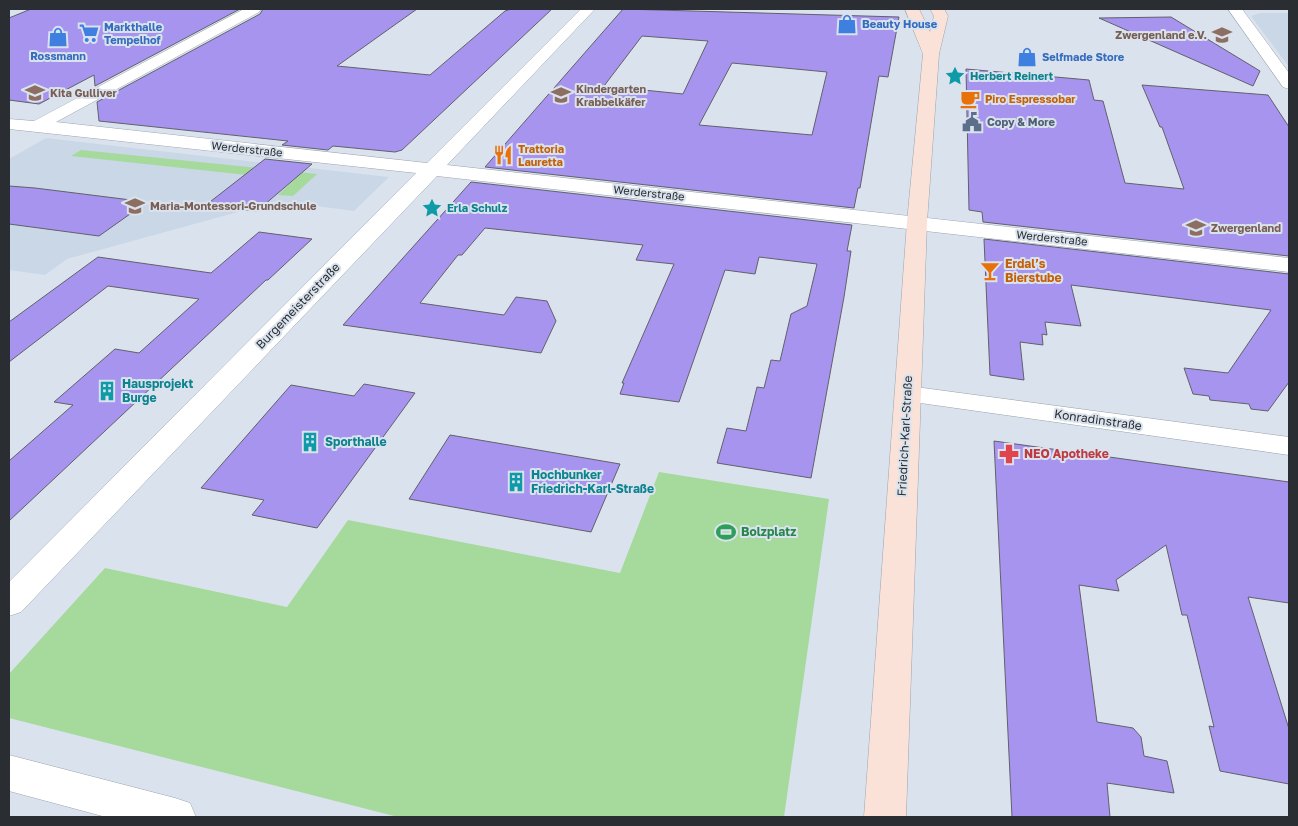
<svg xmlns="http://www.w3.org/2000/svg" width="1298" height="826" font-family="'Golos Text',sans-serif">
	<rect width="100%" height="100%" fill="#dae3ed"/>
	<g fill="#c9d7e7">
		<polygon points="1260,13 1289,13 1289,67 1251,16"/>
		<polygon points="46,138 389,177 354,211 278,201 67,259 45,275 9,270 9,159"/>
	</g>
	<g fill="#a5da9c">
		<polygon points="81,150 317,174 293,196 278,195 294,180 71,156"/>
		<polygon points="659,472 829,499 784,817 398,817 9,718 9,674 105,568 287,607 348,520 620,573"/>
	</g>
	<g fill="#a694ee" stroke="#62606b" fill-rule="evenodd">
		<polygon points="31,9 240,9 95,86 94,75 39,104 9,100 9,18"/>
		<polygon points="263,9 417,9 337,66 430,75 505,11 511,9 552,9 402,150 395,152 333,146 328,150 282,145 288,141 99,121 97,102 260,14"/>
		<path d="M623,9L899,17L888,77L879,76L860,188H858L854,208L485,167ZM642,36L708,41L683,94L604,86ZM732,63L827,72L812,135L699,125Z"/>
		<polygon points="1171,17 1260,71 1253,86 1099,18"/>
		<polygon points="966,69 1089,80 1094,100 1103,101 1125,183 1184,189 1162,127 1160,127 1142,85 1268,95 1289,127 1289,256 983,222 982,212 969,210"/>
		<polygon points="265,159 312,164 257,211 206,205"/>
		<polygon points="471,182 852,225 847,251 851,251 844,297 811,478 717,463 727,428 746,431 757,387 764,388 771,360 780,361 791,314 807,306 817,264 759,257 755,274 725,270 679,402 620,394 624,383 622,383 674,264 636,260 643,245 485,228 462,255 458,255 420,303 504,315 516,297 547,301 556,321 541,353 343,325"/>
		<polygon points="9,186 35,188 147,202 99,236 9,224"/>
		<polygon points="259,232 312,239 268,280 266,280 9,521 9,461 73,405 54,402 115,349 139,353 199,299 108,286 9,362 9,322 98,257 211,273"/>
		<polygon points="984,239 1289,274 1289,382 1268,411 1251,409 1249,404 1210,400 1209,396 1193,394 1184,368 1228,373 1271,310 1071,285 1081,326 1045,322 1047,335 1042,334 1043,345 1020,342 1024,380 990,375"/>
		<polygon points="364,384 415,393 317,528 252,515 264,500 201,488 291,385 354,396"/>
		<polygon points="450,435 620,464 591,532 409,499"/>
		<polygon points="994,441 1289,482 1289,603 1248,597 1289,729 1289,784 1220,771 1209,726 1214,727 1187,615 1182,615 1166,545 1116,580 1119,591 1079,585 1097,722 1133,728 1141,737 1144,756 1167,761 1174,793 1107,783 1110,817 1012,817"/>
	</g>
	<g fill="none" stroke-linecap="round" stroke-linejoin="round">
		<defs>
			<g id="minor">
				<polygon points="244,9 261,9 259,12 56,122 427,163 581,9 595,9 447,165 1289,258 1289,272 437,176 21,612 9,616 9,582 416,173 9,129 9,119 34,121"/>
				<polygon points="1228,9 1242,9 1289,73 1289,89 1283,87"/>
				<polygon points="908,386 1289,437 1289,455 899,400 895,394 899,388"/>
				<polygon points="9,755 175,798 190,803 196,817 106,817 9,791"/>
			</g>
			<polygon id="secondary" points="905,9 919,9 930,32 934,16 930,9 944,9 948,16 939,54 927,222 906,817 864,817 907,222 923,54"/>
		</defs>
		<use href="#minor" stroke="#9ca4ae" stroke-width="1"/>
		<use href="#secondary" stroke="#9ca4ae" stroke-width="1"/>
		<use href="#minor" fill="#fff" fill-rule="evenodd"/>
		<use href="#secondary" fill="#fae2d9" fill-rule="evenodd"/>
	</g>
	<defs>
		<symbol id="shop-bare" viewBox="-9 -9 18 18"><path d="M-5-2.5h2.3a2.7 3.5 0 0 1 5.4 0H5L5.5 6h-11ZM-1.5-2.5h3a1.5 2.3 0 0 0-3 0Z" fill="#3f7fe0" stroke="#dae3ed" stroke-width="2.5" paint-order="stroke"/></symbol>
		<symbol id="supermarket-bare" viewBox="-9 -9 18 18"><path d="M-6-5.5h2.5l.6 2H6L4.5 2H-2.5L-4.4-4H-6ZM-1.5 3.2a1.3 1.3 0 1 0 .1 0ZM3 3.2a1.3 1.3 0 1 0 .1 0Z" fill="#3f7fe0" stroke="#dae3ed" stroke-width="2.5" paint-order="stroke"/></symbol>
		<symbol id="school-bare" viewBox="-9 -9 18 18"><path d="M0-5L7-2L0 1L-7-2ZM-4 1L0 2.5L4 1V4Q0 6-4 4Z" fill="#8d6e63" stroke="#dae3ed" stroke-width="2.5" paint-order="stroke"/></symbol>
		<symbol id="sight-bare" viewBox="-9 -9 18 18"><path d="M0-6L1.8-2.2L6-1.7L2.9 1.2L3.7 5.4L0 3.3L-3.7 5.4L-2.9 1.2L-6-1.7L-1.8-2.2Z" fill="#0f9aa8" stroke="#dae3ed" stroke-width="2.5" paint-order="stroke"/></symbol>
		<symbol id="cafe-bare" viewBox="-9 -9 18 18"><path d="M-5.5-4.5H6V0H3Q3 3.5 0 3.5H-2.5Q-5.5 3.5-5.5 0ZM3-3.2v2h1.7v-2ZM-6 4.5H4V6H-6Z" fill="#e8710a" stroke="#dae3ed" stroke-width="2.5" paint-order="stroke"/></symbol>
		<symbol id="civic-bare" viewBox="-9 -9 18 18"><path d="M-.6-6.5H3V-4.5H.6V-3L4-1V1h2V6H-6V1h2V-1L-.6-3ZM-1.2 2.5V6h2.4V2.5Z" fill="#5c6f8a" stroke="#dae3ed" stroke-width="2.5" paint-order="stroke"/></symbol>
		<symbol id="restaurant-bare" viewBox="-9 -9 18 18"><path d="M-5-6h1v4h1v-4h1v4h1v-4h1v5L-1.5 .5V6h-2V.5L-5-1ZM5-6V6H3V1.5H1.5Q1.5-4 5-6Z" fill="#e8710a" stroke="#dae3ed" stroke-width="2.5" paint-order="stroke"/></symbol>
		<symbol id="bar-bare" viewBox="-9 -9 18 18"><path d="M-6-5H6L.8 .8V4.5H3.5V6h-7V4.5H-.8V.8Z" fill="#e8710a" stroke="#dae3ed" stroke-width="2.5" paint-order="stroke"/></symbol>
		<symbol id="building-bare" viewBox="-9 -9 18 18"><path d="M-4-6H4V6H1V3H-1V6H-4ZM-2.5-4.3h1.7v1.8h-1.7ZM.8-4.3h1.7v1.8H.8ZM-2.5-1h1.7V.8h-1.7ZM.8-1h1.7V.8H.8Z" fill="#0f9aa8" stroke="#dae3ed" stroke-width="2.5" paint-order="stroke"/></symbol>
		<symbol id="pharmacy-bare" viewBox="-9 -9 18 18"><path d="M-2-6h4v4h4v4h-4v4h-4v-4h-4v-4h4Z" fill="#e0444e" stroke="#dae3ed" stroke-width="2.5" paint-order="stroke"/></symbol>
		<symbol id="stadium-bare" viewBox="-9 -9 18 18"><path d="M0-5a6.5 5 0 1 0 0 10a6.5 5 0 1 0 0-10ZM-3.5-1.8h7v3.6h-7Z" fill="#2e9e5b" stroke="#dae3ed" stroke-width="2.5" paint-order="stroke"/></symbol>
	</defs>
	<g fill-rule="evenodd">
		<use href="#shop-bare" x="833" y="10" width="28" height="28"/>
		<use href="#supermarket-bare" x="75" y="19" width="28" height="28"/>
		<use href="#school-bare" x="1208" y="21" width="28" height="28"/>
		<use href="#shop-bare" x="44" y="23" width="28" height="28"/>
		<use href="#shop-bare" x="1013" y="43" width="28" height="28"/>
		<use href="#sight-bare" x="941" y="62" width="28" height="28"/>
		<use href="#school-bare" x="21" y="79" width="28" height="28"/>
		<use href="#school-bare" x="547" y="81" width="28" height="28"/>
		<use href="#cafe-bare" x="956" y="85" width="28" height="28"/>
		<use href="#civic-bare" x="958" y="108" width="28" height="28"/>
		<use href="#restaurant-bare" x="489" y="141" width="28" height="28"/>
		<use href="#school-bare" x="121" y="192" width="28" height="28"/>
		<use href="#sight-bare" x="418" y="194" width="28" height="28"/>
		<use href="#school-bare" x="1182" y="214" width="28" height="28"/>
		<use href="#bar-bare" x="976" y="257" width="28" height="28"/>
		<use href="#building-bare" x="93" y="377" width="28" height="28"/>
		<use href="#building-bare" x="296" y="428" width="28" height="28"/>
		<use href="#pharmacy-bare" x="995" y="440" width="28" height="28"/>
		<use href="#building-bare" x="502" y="468" width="28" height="28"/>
		<use href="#stadium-bare" x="712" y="518" width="28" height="28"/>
	</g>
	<g text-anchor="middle" stroke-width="4" stroke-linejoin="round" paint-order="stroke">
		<g font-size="11" font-weight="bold" fill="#366cbe" stroke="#dae3ed" text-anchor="start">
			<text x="862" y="28">Beauty House</text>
			<text x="104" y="31">Markthalle<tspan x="104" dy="13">Tempelhof</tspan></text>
			<text x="58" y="60" text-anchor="middle">Rossmann</text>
			<text x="1042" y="61">Selfmade Store</text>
		</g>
		<g font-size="11" font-weight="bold" fill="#785e54" stroke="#dae3ed" text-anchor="start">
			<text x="1207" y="39" text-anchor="end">Zwergenland e.V.</text>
			<text x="576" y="93">Kindergarten<tspan x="576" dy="13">Krabbelkäfer</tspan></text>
			<text x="50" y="97">Kita Gulliver</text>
			<text x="150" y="210">Maria-Montessori-Grundschule</text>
			<text x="1211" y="232">Zwergenland</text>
		</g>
		<g font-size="11" font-weight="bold" fill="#0d838f" stroke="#dae3ed" text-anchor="start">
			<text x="970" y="80">Herbert Reinert</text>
			<text x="447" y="212">Erla Schulz</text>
		</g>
		<g font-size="11" font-weight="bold" fill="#c56008" stroke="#dae3ed" text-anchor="start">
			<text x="985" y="103">Piro Espressobar</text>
			<text x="518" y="153">Trattoria<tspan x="518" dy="13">Lauretta</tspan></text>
		</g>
		<g font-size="11" font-weight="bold" fill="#4e5e75" stroke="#dae3ed" text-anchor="start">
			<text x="987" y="126">Copy &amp; More</text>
		</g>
		<g font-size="11" fill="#2a2d31" stroke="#dae3ed">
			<text transform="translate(247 149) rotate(6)" y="4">Werderstraße</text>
			<text transform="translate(649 193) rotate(6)" y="4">Werderstraße</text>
			<text transform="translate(1052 238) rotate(6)" y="4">Werderstraße</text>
		</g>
		<g font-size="12" font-weight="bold" fill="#c56008" stroke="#dae3ed" text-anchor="start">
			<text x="1005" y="268">Erdal’s<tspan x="1005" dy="14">Bierstube</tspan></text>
		</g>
		<g font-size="12" fill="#2a2d31" stroke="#dae3ed">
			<text transform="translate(298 306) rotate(-46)" y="4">Burgemeisterstraße</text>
			<text transform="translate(1098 420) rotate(8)" y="4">Konradinstraße</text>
			<text transform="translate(905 436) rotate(-87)" y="4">Friedrich-Karl-Straße</text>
		</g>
		<g font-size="12" font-weight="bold" fill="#0d838f" stroke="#dae3ed" text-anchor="start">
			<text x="122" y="388">Hausprojekt<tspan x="122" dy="14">Burge</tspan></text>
			<text x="325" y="446">Sporthalle</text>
			<text x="531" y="479">Hochbunker<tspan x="531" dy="14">Friedrich-Karl-Straße</tspan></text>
		</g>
		<g font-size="12" font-weight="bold" fill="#be3a42" stroke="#dae3ed" text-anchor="start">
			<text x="1024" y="458">NEO Apotheke</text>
		</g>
		<g font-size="12" font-weight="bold" fill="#27864d" stroke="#dae3ed" text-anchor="start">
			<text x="741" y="536">Bolzplatz</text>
		</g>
	</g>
	<rect width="1298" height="826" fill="none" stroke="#2a2d31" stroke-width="20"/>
</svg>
